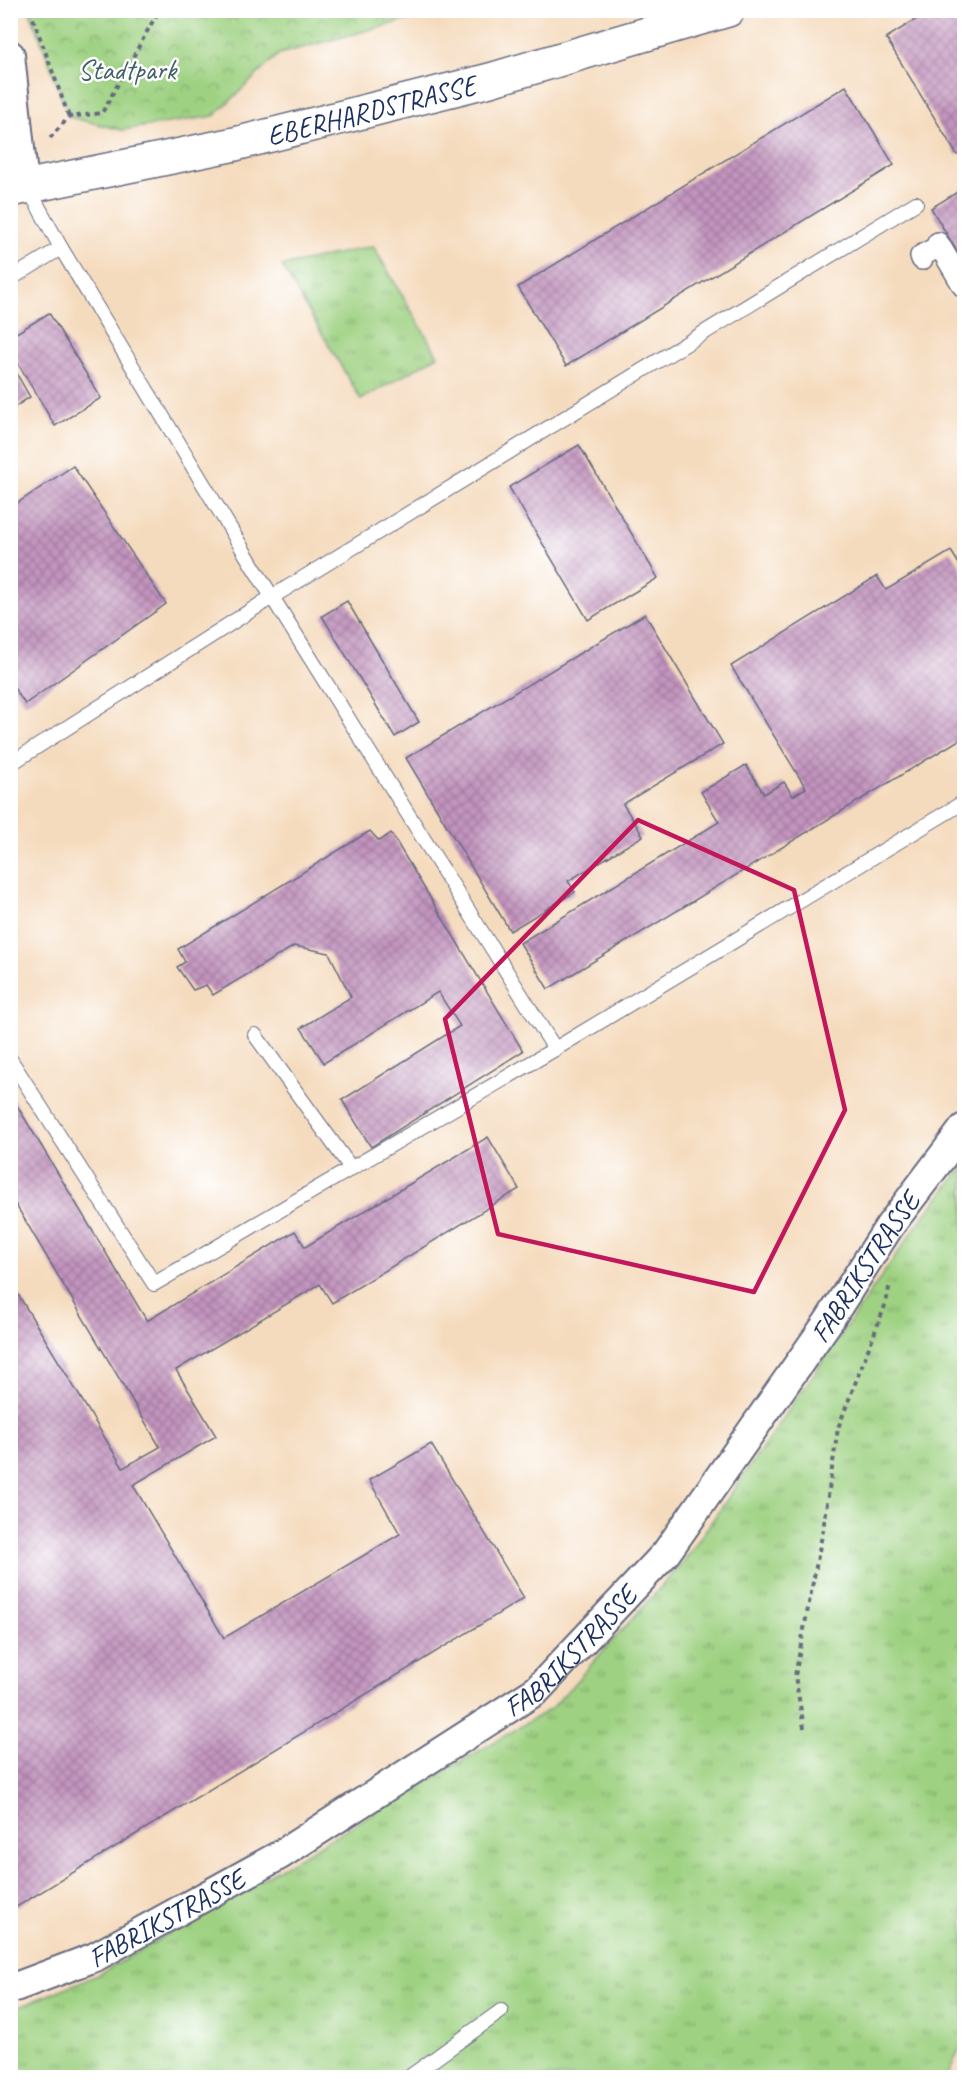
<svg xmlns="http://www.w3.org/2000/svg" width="975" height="2088" font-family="Caveat,sans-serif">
	<defs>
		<pattern id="grass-tufts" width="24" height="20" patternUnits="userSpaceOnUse" patternTransform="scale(1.5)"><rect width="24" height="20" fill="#9ed181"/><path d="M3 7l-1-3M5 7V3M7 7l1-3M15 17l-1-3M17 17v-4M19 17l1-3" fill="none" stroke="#80aa6d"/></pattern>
		<pattern id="park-crowns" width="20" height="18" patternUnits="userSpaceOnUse" patternTransform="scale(1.5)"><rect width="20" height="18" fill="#9ed181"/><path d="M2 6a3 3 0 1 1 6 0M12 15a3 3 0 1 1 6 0" fill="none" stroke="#80aa6d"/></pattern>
		<pattern id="building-cross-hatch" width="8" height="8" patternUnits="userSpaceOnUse" patternTransform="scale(1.5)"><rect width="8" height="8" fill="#c394be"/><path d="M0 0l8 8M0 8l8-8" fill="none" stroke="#9e799e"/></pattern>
	</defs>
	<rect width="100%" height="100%" fill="#fff"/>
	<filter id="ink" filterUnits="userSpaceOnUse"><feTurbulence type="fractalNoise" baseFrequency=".0167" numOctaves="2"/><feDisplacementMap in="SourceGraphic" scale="12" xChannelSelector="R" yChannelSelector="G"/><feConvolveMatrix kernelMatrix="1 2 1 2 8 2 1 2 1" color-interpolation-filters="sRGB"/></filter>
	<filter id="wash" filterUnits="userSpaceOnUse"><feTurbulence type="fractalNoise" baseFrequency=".008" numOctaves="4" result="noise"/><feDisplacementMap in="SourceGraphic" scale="24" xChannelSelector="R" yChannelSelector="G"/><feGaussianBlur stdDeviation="1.35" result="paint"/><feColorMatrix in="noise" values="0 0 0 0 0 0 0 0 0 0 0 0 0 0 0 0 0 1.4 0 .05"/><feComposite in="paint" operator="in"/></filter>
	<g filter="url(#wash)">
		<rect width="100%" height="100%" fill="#f5dbbe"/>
		<g fill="url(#grass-tufts)" stroke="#5c8070" stroke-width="1.5">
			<polygon points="373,246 438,356 361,400 282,266"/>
			<polygon points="964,1166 964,2038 947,2077 11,2078 11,2010 102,1973 552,1708 685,1560 917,1225"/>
		</g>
		<polygon fill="url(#park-crowns)" stroke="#5c8070" stroke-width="1.5" points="30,11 30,10 440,11 279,54 214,116 122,130 69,117"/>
		<g id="blocks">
			<g fill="url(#building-cross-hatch)">
				<polygon points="931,10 964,10 964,150 957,155 886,38"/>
				<polygon points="846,86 894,165 566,366 518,287"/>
				<polygon points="964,188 964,263 931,208"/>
				<polygon points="49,313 101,398 55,426 10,350 10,337"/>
				<polygon points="10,362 30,397 10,410"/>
				<polygon points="579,445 658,578 588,620 509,487"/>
				<polygon points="73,466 166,604 25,704 10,682 10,508"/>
				<polygon points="951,551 964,572 964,737 548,989 520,943 719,822 701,792 746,765 764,794 784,782 793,796 806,788 731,666 877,576 886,590"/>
				<polygon points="347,601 419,722 395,737 322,616"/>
				<polygon points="645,614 723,744 623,804 643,836 568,881 575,892 510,931 406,758"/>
				<polygon points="370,831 379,841 391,833 523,1051 371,1147 342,1100 460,1026 438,992 324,1063 301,1028 351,997 329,953 294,946 213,995 206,985 193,990 177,967 185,962 178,949"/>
				<polygon points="10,1094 147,1321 295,1231 305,1247 488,1137 519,1189 332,1303 320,1284 176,1370 216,1436 133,1485 224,1638 400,1534 369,1480 431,1444 524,1598 10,1911 10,1281 123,1468 160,1447 10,1195"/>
			</g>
		</g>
	</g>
	<g filter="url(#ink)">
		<use href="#blocks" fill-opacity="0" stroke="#676b80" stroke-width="1.5"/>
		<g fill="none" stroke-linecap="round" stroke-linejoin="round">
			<defs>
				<g id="service">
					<polyline points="27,186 61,248 254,568 555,1049"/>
					<polyline points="10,279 61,248"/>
					<polyline points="10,764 272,597 916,203"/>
					<polyline points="255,1035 351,1168"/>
					<polyline points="10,1059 154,1284 555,1049 964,802"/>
					<polyline points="408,2078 501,2011"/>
				</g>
				<g id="pedestrian">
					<polyline points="941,248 964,287"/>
					<polyline points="922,259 921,256 938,247 938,243"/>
				</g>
				<g id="minor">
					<polyline points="10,55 22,167 27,186"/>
					<path id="s1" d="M10,1989L95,1957L280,1855L537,1690L666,1553L828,1322L889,1227L964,1128"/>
				</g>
				<g id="primary">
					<path id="s2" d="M10,190L235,144L490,80L728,10"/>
				</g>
			</defs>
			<use href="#service" stroke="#676b80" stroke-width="16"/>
			<use href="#pedestrian" stroke="#676b80" stroke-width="24"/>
			<use href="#minor" stroke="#676b80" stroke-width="32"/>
			<use href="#primary" stroke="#676b80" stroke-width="36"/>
			<g stroke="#676b80" stroke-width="4" stroke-dasharray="4.5 4.5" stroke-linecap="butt">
				<polyline points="30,10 69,117"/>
				<polyline points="50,138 69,117 102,113 159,10"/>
				<polyline points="960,565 964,562"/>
				<polyline points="804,1728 795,1676 823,1530 838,1428 886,1303 890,1283"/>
			</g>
			<use href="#service" stroke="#fff" stroke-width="14"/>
			<use href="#pedestrian" stroke="#fff" stroke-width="21"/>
			<use href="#minor" stroke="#fff" stroke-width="28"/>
			<use href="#primary" stroke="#fff" stroke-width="33"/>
		</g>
	</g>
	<path fill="none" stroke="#c2185b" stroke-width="4.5" stroke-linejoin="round" d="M638,820L794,890L845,1110L754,1292L498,1234L445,1019Z"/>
	<g text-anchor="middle" stroke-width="5" stroke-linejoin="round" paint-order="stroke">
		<g font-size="28" fill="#426068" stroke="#fff">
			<text x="127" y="79">Stadtpark</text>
		</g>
		<g font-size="28" fill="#1b2f5e" stroke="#fff">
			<text dy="10" stroke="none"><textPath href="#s2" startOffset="370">EBERHARDSTRASSE</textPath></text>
			<text dy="10" stroke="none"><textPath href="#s1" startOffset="1144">FABRIKSTRASSE</textPath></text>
			<text dy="10" stroke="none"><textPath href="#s1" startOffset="658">FABRIKSTRASSE</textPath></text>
			<text dy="10" stroke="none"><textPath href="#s1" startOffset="172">FABRIKSTRASSE</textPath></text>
		</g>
	</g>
	<rect width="975" height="2088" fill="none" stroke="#fff" stroke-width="36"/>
</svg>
